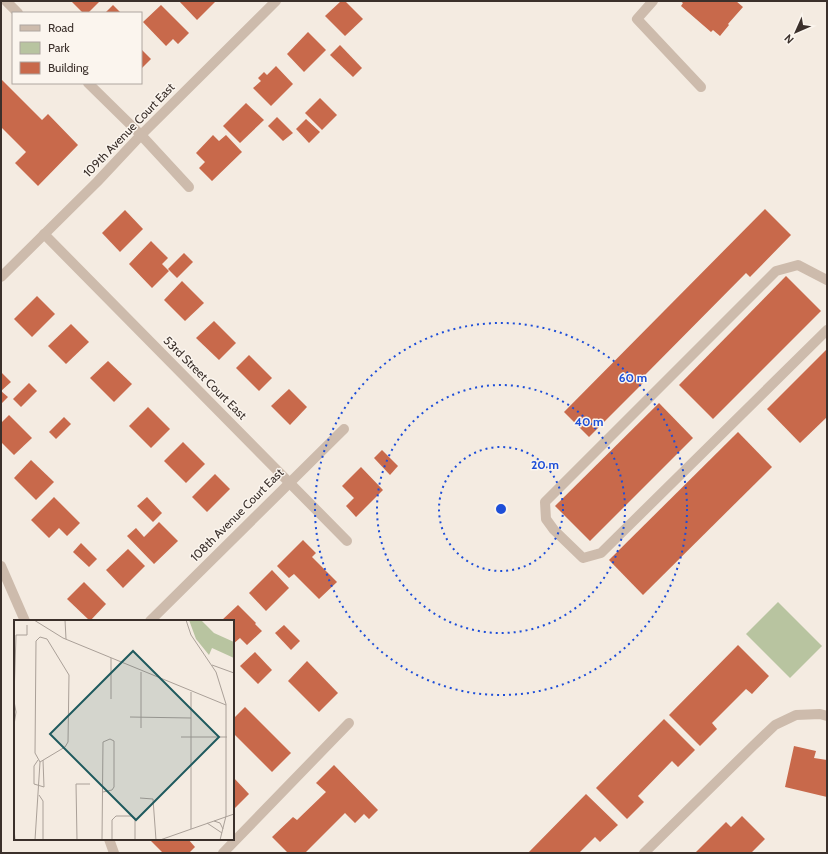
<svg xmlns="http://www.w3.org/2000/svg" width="828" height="854" font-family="Cabin,sans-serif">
	<rect width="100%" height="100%" fill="#f4ebe1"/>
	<polygon fill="#b8c4a0" points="778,602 822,646 790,678 746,634"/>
	<g fill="#c8694b">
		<polygon points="71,1 100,1 88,13 83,13"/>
		<polygon points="179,1 216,1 197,20"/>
		<polygon points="341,1 345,1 363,19 345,36 325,16"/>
		<polygon points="680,1 736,1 743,7 728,24 729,25 720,36 713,30 711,32 681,6 683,3"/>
		<polygon points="113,5 121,13 105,13"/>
		<polygon points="161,5 189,33 178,44 173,39 166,46 143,22"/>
		<polygon points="308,32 326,50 304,72 287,54"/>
		<polygon points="340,45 362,68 353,77 330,55"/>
		<polygon points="141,49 151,59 141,69"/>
		<polygon points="276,66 293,84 271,106 253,88 261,81 258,78 264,72 267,75"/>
		<polygon points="1,79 42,120 48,114 78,145 38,186 15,163 26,152 1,127"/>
		<polygon points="320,98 337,115 322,130 305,113"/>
		<polygon points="246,103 264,120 240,143 223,126"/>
		<polygon points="277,117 293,133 283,141 268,126"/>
		<polygon points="306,119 320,132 309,143 296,129"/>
		<polygon points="213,135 219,141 226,135 242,152 212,181 199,168 205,162 196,153"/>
		<polygon points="765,209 791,235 750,277 746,273 643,377 646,380 589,437 564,412"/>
		<polygon points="125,210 143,229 120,252 102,233"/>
		<polygon points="151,241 168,258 162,264 169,271 152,288 129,264"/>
		<polygon points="184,253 193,262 177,278 168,269"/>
		<polygon points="786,276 821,311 713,419 679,385"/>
		<polygon points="182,281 204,303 185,321 164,300"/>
		<polygon points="37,296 55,314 32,337 14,319"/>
		<polygon points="214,321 236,343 219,360 196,338"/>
		<polygon points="71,324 89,342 66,364 48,346"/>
		<polygon points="827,349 827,417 800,443 767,409"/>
		<polygon points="249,355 272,378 259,391 236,368"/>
		<polygon points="108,361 132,384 114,402 90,378"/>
		<polygon points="1,372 11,382 1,391 8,397 1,404"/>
		<polygon points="29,383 37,391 21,407 13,399"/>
		<polygon points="289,389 307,407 290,425 271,406"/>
		<polygon points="659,403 693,438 590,541 555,506"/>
		<polygon points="148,407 170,429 151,448 129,426"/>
		<polygon points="9,415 32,438 14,455 1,442 1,423"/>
		<polygon points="64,417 71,424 56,439 49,432"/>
		<polygon points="738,432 772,467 643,595 609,560"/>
		<polygon points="183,442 205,464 186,483 164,461"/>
		<polygon points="382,450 398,466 390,475 374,458"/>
		<polygon points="31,460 54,482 36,500 14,478"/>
		<polygon points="361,467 383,490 356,517 346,506 354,498 342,486"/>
		<polygon points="215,474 230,489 207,512 192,497"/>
		<polygon points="54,497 80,523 67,536 59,528 49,538 31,520"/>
		<polygon points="147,497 162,513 153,522 137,506"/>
		<polygon points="159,522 178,541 154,564 127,536 136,528 144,537"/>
		<polygon points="303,540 316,553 312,557 337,582 319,599 294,574 289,578 277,566"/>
		<polygon points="81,543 97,559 89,567 73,552"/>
		<polygon points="128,549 145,566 123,588 106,570"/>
		<polygon points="272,570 289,588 266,611 249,593"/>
		<polygon points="84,582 106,604 90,621 67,599"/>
		<polygon points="238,605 256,623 255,624 262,631 247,645 240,638 233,644 233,621 221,621"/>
		<polygon points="284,625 300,641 291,650 275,633"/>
		<polygon points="738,645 769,676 752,694 746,689 712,723 717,729 700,746 669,715"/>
		<polygon points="255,652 272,670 258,684 240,666"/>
		<polygon points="307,661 338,693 319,712 288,681"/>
		<polygon points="245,707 291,753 272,772 233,733 233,719"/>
		<polygon points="664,719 695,750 678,767 672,761 638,796 644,802 627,819 596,788"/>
		<polygon points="794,746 816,751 814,758 827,760 827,797 785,787"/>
		<polygon points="334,765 378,810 369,819 364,814 355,823 345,813 305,853 288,853 272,837 293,817 297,820 326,792 316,783"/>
		<polygon points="233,777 249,794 233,810"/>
		<polygon points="586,794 618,825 600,842 595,837 579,853 528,853"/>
		<polygon points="742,816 765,839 751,853 695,853 726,822 731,827"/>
		<polygon points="149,839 188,839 195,847 189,853 163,853"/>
	</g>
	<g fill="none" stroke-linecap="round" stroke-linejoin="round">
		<g stroke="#cdbbac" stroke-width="10">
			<polyline points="6,1 18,13"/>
			<polyline points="653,1 637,19 701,87"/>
			<polyline points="88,83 141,135 189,187"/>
			<polyline points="44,234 347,541"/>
			<polyline points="1,277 97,182 141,135 276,1"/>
			<polyline points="827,280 798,265 776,271 545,502 546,519 554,530 583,558 601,553 827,330"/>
			<polyline points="1,566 25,621"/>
			<polyline points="150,621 344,429"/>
			<polyline points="109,839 114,853"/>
			<polyline points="223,853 349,723"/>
			<polyline points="644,853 754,745 775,725 796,715 820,714 827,716"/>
		</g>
	</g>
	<g fill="none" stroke="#1d4ed8" stroke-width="2" stroke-dasharray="2 4">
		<circle cx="501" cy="509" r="62"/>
		<circle cx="501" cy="509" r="124"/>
		<circle cx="501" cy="509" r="186"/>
	</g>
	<g text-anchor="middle" stroke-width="3" stroke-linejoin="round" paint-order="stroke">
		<g font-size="12" fill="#3b302b" stroke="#fbf5ee">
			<text transform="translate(129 130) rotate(-46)" y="4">109th Avenue Court East</text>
			<text transform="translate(205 378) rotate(45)" y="4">53rd Street Court East</text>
			<text transform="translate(237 515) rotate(-45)" y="4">108th Avenue Court East</text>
		</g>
	</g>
	<g transform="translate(14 620)">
		<rect width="220" height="220" fill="#f4ebe1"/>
		<path d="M175,0H187L200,13L220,22V38L198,28L195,35L182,19Z" fill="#b8c4a0"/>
		<path fill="none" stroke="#aaa098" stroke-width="1" d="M20,0L49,18L212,85M51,0L52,19M172,0L177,15L202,52L212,84V196L206,220M97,38V79M198,45L220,53M177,72V209M0,77L2,15H13V5M0,81L2,92L0,105M116,97L177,98M127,108V52M167,117H213M24,140L20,146V164L30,167L29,140M25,175L29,181V220M126,178L139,179L142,220M200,201L206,203L209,209M193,203L208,213M0,208L1,220M21,220L26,142L21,133L22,21L26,17L33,19L55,55L54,122L51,127L26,142M63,220L62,164H76M88,220L89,122L96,119L100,121V167L98,170L89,172M98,220V200L102,196H117L121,200V220M146,220L220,194"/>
		<path fill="#1f5a5e" fill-opacity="0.15" stroke="#1f5a5e" stroke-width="2" d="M119,31L205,117L122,200L36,114Z"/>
		<rect width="220" height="220" fill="none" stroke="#3b302b" stroke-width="2"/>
	</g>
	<circle cx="501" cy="509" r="6" fill="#1d4ed8" stroke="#fbf5ee" stroke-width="2"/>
	<g font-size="12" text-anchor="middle" font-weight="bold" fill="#1d4ed8" stroke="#fbf5ee" stroke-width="3" stroke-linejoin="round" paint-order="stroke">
		<text x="633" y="382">60 m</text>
		<text x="589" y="426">40 m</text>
		<text x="545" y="469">20 m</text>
	</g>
	<rect width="828" height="854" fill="none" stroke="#3b302b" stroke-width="4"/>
	<rect x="12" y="12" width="130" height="72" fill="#fbf5ee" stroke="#aea6a0"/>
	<rect x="20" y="25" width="20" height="6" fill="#cdbbac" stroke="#aea6a0"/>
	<text x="48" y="32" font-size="12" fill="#3b302b">Road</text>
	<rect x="20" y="42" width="20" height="12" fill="#b8c4a0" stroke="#aea6a0"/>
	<text x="48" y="52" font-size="12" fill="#3b302b">Park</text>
	<rect x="20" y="62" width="20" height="12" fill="#c8694b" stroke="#aea6a0"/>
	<text x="48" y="72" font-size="12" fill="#3b302b">Building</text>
	<g transform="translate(796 32) rotate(225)" stroke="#fbf5ee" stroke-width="3" paint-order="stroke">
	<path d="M0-3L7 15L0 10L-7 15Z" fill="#3b302b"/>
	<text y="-6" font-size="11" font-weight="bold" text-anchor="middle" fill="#3b302b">N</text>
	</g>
</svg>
